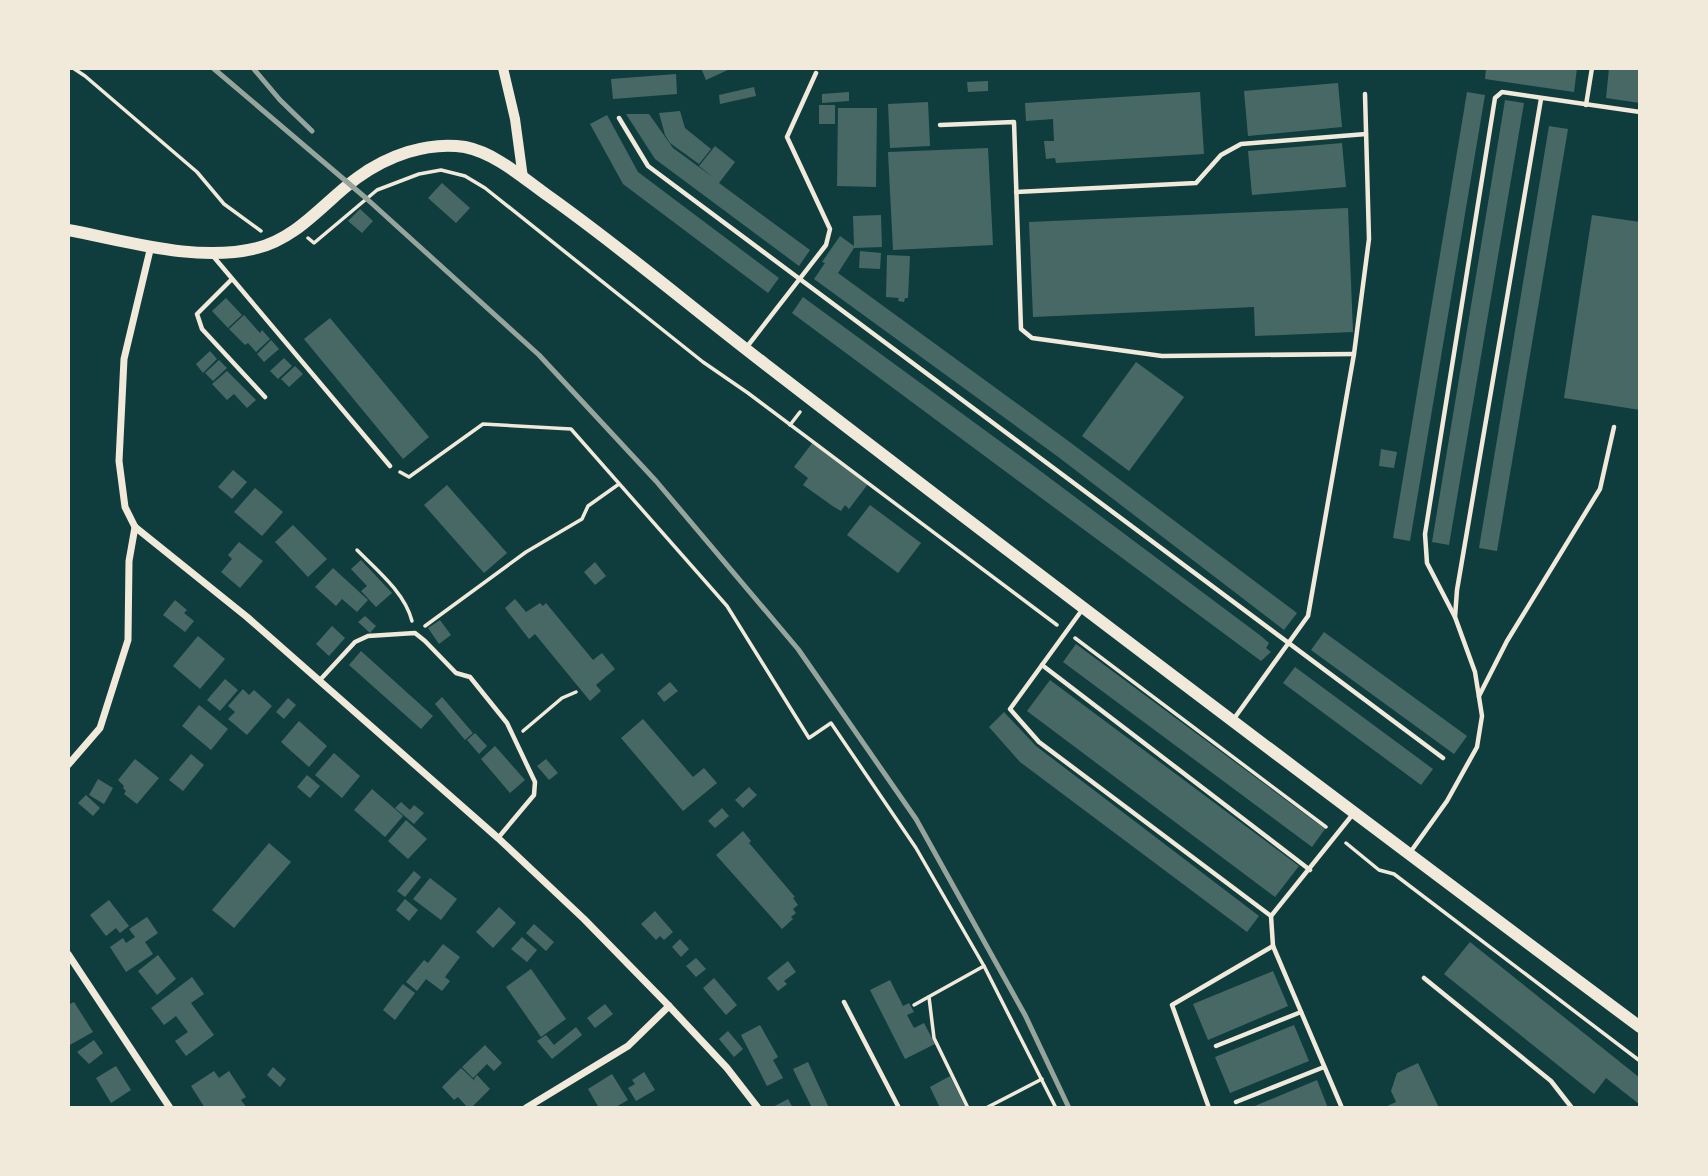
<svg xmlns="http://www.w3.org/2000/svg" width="1708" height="1176" font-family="'DM Sans',sans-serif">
	<rect width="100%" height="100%" fill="#0f3d3e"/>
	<g fill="#486865">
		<polygon points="701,68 732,68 706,80"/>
		<polygon points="1486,68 1577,68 1574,92 1485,79"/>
		<polygon points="1609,68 1640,68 1640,103 1606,98"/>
		<polygon points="676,74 677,94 613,99 611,79"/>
		<polygon points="988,81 988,91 968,92 967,82"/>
		<polygon points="1338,83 1342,127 1248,136 1244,91"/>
		<polygon points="754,87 756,96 720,104 719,95"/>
		<polygon points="849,92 849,101 822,103 822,94"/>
		<polygon points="1200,92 1204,154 1056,163 1055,158 1046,159 1044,141 1054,141 1053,119 1026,121 1025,103"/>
		<polygon points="1467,92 1485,95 1410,541 1393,538"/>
		<polygon points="1505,100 1524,103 1449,545 1432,542 1434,530"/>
		<polygon points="928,102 930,146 890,148 888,104"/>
		<rect x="819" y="105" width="16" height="19"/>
		<polygon points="838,108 877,108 876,187 837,186"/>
		<polygon points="680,111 685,128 711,149 699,164 670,143 665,135 659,113"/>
		<polygon points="626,114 649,114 673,148 714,178 699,166 715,146 735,162 719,183 810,250 799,266 655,159"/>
		<polygon points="607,115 638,172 779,278 768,293 623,184 590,124"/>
		<polygon points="1549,126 1568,129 1497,551 1479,548"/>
		<polygon points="1342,143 1346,187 1252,195 1248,151"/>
		<polygon points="988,148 993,245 893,250 888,152"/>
		<polygon points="442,183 470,208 456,223 428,198"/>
		<polygon points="1348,208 1353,332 1255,336 1254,307 1033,317 1029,222"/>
		<polygon points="360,209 373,221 362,233 348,221"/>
		<polygon points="881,215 882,247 854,248 838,273 1067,440 1297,613 1284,630 1057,456 814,279 825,263 822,262 840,236 854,246 853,216"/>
		<polygon points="1592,215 1640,222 1640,410 1564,398"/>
		<polygon points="860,251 881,253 880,269 859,268"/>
		<polygon points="887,255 910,256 908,298 905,298 904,302 898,301 899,298 886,297"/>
		<polygon points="803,297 1031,464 1261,636 1269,643 1266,648 1271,652 1261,661 792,313"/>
		<polygon points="226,298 242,315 228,328 212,311"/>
		<polygon points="244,315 260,333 262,330 270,339 256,352 248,343 245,345 229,329"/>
		<polygon points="330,318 429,437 403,459 304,339"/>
		<polygon points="271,340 279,349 264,362 257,354"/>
		<polygon points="210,351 217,359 203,373 196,364"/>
		<polygon points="284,358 292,366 278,379 270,371"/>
		<polygon points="219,360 227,368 213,381 205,373"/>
		<polygon points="1136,362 1184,397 1129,471 1082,436"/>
		<polygon points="295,366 303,374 289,387 281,379"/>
		<polygon points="227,371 256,400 247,408 234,394 227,400 212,384"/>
		<polygon points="813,442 868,484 849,509 845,505 841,511 834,507 803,485 808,478 794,467"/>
		<polygon points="1381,449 1397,452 1394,468 1379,466"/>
		<polygon points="233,470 247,482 232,499 218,487"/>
		<polygon points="447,485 507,553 484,573 424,505"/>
		<polygon points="255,488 283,512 262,536 234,512"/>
		<polygon points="870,505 921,543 898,573 847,535"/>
		<polygon points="293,525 327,559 308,577 275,542"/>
		<polygon points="239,542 263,561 240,588 221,572 232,559 228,555"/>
		<polygon points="361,560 392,593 376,607 361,591 367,586 351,569"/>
		<polygon points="595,562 606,576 595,585 584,572"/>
		<polygon points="333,568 368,600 357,612 342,599 336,606 315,587"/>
		<polygon points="515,599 526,612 540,603 543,606 546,603 593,660 602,653 615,669 596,685 601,691 590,701 535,634 529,639 505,608"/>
		<polygon points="175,600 187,610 184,613 194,621 185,632 163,615"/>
		<polygon points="365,616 376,626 370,633 358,622"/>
		<polygon points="440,620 451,635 439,644 428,628"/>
		<polygon points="332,626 345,638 329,656 316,644"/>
		<polygon points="1324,632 1467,736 1454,754 1311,650"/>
		<polygon points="198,636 225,659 200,689 173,666"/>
		<polygon points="1076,644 1325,829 1312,847 1063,662"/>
		<polygon points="361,651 433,716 421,729 349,665"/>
		<polygon points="1295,667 1433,769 1421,785 1283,683"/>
		<polygon points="225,679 238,690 220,711 207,700"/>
		<polygon points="1050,680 1299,866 1275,897 1027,711"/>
		<polygon points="670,682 678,691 664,702 657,693"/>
		<polygon points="243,689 249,695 254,690 272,706 247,735 228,719 235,712 228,706"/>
		<polygon points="442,697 473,733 465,740 435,704"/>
		<polygon points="288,698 296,705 284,719 276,712"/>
		<polygon points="199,705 228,729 211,750 182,726"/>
		<polygon points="1004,712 1036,746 1259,916 1247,932 1020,762 989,727"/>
		<polygon points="643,719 693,777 704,768 717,783 683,811 621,738"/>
		<polygon points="299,721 327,746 309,767 281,742"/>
		<polygon points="475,733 487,746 479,754 467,740"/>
		<polygon points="495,746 525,780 510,793 481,759"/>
		<polygon points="334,753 360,776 342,798 315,775"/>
		<polygon points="191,754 204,765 183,791 169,780"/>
		<polygon points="135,759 159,778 137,804 124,794 126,791 123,788 124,786 118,780"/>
		<polygon points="546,759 558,773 549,780 537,766"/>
		<polygon points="307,775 320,786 310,798 297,787"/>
		<polygon points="98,779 113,788 104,804 89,795"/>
		<polygon points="749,787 757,795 743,808 735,800"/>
		<polygon points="372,789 403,816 385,837 354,810"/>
		<polygon points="86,795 100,808 93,816 78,803"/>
		<polygon points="401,802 410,810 414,805 424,813 414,824 395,808"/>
		<polygon points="722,808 729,816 715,828 708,821"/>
		<polygon points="406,820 427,839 408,859 388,841"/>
		<polygon points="743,831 751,841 749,843 795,897 793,898 798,905 793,909 796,913 791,917 793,919 782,929 716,855"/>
		<polygon points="269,843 291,862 234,928 212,910"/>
		<polygon points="414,871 421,877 405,897 397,891"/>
		<polygon points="430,878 457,899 441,920 413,899"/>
		<polygon points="405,899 418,910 409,921 396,910"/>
		<polygon points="109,900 129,926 120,933 116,928 106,936 90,915"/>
		<polygon points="499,907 516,923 493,948 476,932"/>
		<polygon points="655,911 673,932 664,940 660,936 656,940 641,924"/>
		<polygon points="147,917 158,933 145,942 153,954 126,972 110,947 123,938 126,943 135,937 129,929"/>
		<polygon points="534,924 554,942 546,951 526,933"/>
		<polygon points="522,937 537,950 527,962 511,949"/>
		<polygon points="680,939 689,949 681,957 672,947"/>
		<polygon points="1470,942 1640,1078 1639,1104 1606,1078 1594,1094 1444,974"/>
		<polygon points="443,944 460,957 445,977 450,981 442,991 426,979 417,991 406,982 424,960 428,963"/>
		<polygon points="158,955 176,979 157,995 138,971"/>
		<polygon points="696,958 706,969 696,977 686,966"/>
		<polygon points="788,961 796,972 784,981 787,984 778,991 767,978"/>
		<polygon points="531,969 566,1019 541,1037 506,987"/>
		<polygon points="1273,971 1288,1006 1208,1040 1193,1004"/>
		<polygon points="192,977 204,994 191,1003 214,1035 186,1056 175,1041 188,1032 176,1016 164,1025 151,1008"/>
		<polygon points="714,978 737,1005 726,1015 703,988"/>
		<polygon points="890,980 903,1006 909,1003 914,1012 907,1015 914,1028 924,1023 935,1044 905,1059 870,990"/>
		<polygon points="403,984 415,993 395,1020 383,1010"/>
		<polygon points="74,1002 93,1032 68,1046 68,1005"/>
		<polygon points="605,1004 613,1014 595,1028 587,1018"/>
		<polygon points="760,1025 778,1057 773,1060 783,1078 767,1086 741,1035"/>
		<polygon points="1294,1025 1309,1061 1230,1093 1215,1057"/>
		<polygon points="576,1027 582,1035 552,1059 537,1041 546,1035 554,1045"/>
		<polygon points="728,1031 743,1049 734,1057 719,1039"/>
		<polygon points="94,1040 103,1053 89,1064 77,1052"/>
		<polygon points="485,1045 502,1063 494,1071 487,1064 473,1078 462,1067"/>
		<polygon points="808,1062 829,1108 812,1108 793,1069"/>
		<polygon points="1418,1063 1439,1108 1383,1108 1396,1102 1391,1091 1397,1073"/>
		<polygon points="116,1066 131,1090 111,1103 96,1078"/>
		<polygon points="273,1067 286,1079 280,1087 267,1075"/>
		<polygon points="461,1068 475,1081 474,1079 477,1075 490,1089 471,1108 468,1108 458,1097 454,1100 442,1087"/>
		<polygon points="214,1071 219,1078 229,1071 246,1097 241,1100 247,1108 205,1108 191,1086"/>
		<polygon points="644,1072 655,1090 636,1101 628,1088 635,1084 632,1080"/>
		<polygon points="612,1074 628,1100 614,1108 599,1108 588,1089"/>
		<polygon points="950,1076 966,1108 940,1108 930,1087"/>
		<polygon points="1317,1080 1328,1108 1250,1108"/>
		<polygon points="788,1099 793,1108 771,1108"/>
	</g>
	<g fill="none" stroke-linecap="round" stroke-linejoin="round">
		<g stroke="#f1e9da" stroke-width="3.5">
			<polyline points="73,68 85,76 197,172 224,204 261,231"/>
			<polyline points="308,238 314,243 377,190 419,174 441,170 465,176 485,188 703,362 748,393 1057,625"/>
			<polyline points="790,425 800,412"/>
			<polyline points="400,472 409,477 483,424 571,429 727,606 809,738 831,723 916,848 984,966 1056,1108"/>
			<path d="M357,550C377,570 405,593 412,621"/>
			<polyline points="425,626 526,552 582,519 588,506 619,484"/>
			<polyline points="1075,638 1326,827"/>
			<polyline points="523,731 562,698 576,692"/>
			<polyline points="1346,843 1379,870 1394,874 1640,1061"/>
			<polyline points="929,997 934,1038 968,1108"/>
			<polyline points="914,1005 984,966"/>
			<polyline points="986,1108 1042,1079"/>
		</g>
		<g stroke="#f1e9da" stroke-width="4.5">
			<polyline points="1586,105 1592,68"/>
			<polyline points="619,118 648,166 1443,758"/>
			<polyline points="940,125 1014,122 1021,329 1032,338 1162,356 1354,354"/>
			<polyline points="1016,192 1196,183 1221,155 1241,144 1366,134"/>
			<polyline points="213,256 390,466"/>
			<polyline points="232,279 197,314 202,329 265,397"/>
			<polyline points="746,348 826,245 830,229 787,137 816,73"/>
			<polyline points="1082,610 1010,709 1039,742 1271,916"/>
			<polyline points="1455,617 1427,563 1425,534 1495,98 1502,92 1640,112"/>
			<polyline points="1042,665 1310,870"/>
			<polyline points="319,681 355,642 368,636 415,633 425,641 456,673 470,677 507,723 535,782 534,795 498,838"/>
			<polyline points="1479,696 1507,641 1600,489 1614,427"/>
			<polyline points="1233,720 1308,616 1354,354 1369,239 1365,94"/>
			<polyline points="1409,854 1447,801 1477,747 1482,716 1475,672 1455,617 1457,590 1541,99"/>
			<polyline points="1424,978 1551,1081 1572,1108"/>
			<polyline points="844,1002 899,1108"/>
			<polyline points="1216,1046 1301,1012"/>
			<polyline points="1236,1102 1324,1067"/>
			<polyline points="1209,1108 1172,1005 1273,946"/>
			<polyline points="1342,1108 1273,946 1271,916 1353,814"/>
		</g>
		<g stroke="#f1e9da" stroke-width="7">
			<polyline points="151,246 124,359 119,461 125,507 135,527 247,617 498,838 584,919 669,1006 727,1068 758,1108"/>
			<polyline points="68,765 100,728 128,640 129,561 135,527"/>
			<polyline points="68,954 170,1108"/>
			<polyline points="526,1108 628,1046 669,1006"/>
		</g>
		<polyline stroke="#f1e9da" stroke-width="10" points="503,68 515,119 523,178"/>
		<path stroke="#f1e9da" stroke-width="12" d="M68,230C128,241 196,263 257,248C298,238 324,202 357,178C387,156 427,141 465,147C495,153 522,177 547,195C622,248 692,308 765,364C1055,588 1347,808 1640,1027"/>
		<g stroke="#97a49c" stroke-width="5">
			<polyline points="213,68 367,199 539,355 656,481 798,649 916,819 1025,1015 1069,1108"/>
			<polyline points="253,68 280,100 312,131"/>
		</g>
	</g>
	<rect width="1708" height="1176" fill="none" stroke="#f1e9da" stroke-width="140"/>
</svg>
